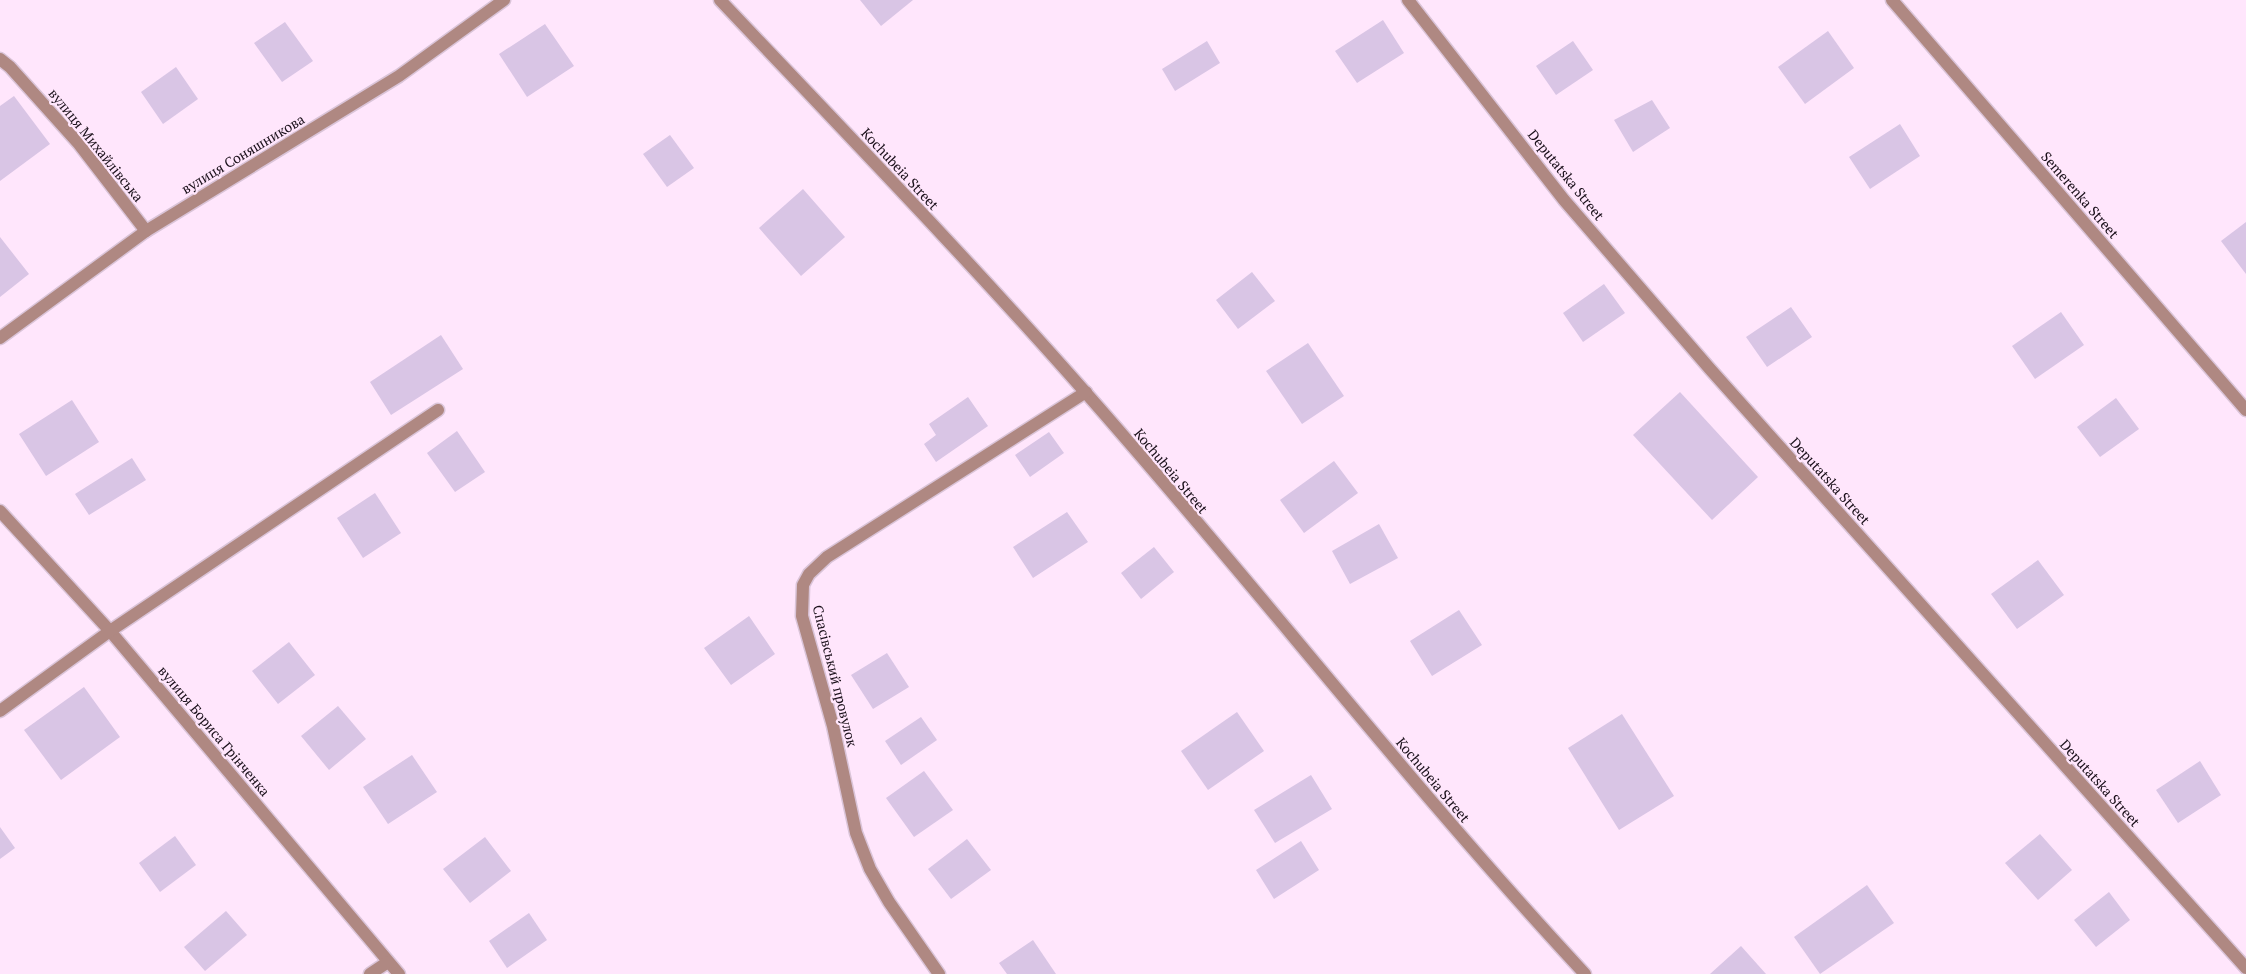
<svg xmlns="http://www.w3.org/2000/svg" width="2246" height="974" font-family="'PT Serif',serif">
	<rect width="100%" height="100%" fill="#ffe6fc"/>
	<g fill="#d9c5e5">
		<polygon points="860,0 913,0 881,26"/>
		<polygon points="1383,20 1404,53 1357,83 1335,51"/>
		<polygon points="285,22 313,61 282,82 254,43"/>
		<polygon points="545,24 574,66 527,97 499,54"/>
		<polygon points="1828,31 1854,68 1805,104 1778,67"/>
		<polygon points="1207,41 1220,63 1175,91 1162,69"/>
		<polygon points="1573,41 1593,70 1556,95 1536,66"/>
		<polygon points="176,67 198,99 163,124 141,92"/>
		<polygon points="14,96 50,144 0,181 0,106"/>
		<polygon points="1652,100 1670,128 1633,152 1614,120"/>
		<polygon points="1900,124 1920,156 1870,189 1849,157"/>
		<polygon points="670,135 694,168 667,187 643,154"/>
		<polygon points="803,189 845,237 801,276 759,228"/>
		<polygon points="2246,222 2246,274 2221,241"/>
		<polygon points="0,237 29,274 0,297"/>
		<polygon points="1252,272 1275,301 1238,329 1216,300"/>
		<polygon points="1604,284 1625,313 1583,342 1563,313"/>
		<polygon points="1791,307 1812,337 1767,367 1746,337"/>
		<polygon points="2061,312 2084,345 2035,379 2012,346"/>
		<polygon points="441,335 463,369 391,415 370,382"/>
		<polygon points="1308,343 1344,396 1302,424 1266,371"/>
		<polygon points="1680,392 1758,477 1712,520 1633,435"/>
		<polygon points="968,397 988,426 936,462 924,444 936,435 929,424"/>
		<polygon points="2116,398 2139,429 2100,457 2077,427"/>
		<polygon points="72,400 99,442 46,476 19,434"/>
		<polygon points="457,431 485,472 455,492 427,453"/>
		<polygon points="1049,432 1064,453 1030,477 1015,455"/>
		<polygon points="132,458 146,480 89,515 75,494"/>
		<polygon points="1334,461 1358,493 1304,533 1280,500"/>
		<polygon points="375,493 401,533 363,558 337,518"/>
		<polygon points="1067,512 1088,542 1033,578 1013,547"/>
		<polygon points="1379,524 1398,558 1350,584 1332,551"/>
		<polygon points="1154,547 1174,572 1141,599 1121,573"/>
		<polygon points="2038,560 2064,595 2017,629 1991,594"/>
		<polygon points="1459,610 1482,645 1432,676 1410,641"/>
		<polygon points="749,616 775,654 731,685 704,648"/>
		<polygon points="289,642 315,675 278,704 252,671"/>
		<polygon points="887,653 909,687 873,709 851,675"/>
		<polygon points="84,687 120,737 61,780 24,730"/>
		<polygon points="338,706 366,739 329,770 301,736"/>
		<polygon points="1237,712 1264,751 1208,790 1181,751"/>
		<polygon points="1622,714 1674,796 1619,830 1568,748"/>
		<polygon points="921,717 937,740 901,765 885,741"/>
		<polygon points="412,755 437,792 388,824 363,787"/>
		<polygon points="2200,761 2221,795 2178,823 2156,790"/>
		<polygon points="924,771 953,810 914,837 886,798"/>
		<polygon points="1311,775 1332,809 1275,843 1254,810"/>
		<polygon points="0,827 15,848 0,859"/>
		<polygon points="2040,834 2072,870 2038,900 2005,863"/>
		<polygon points="175,836 196,865 160,892 139,863"/>
		<polygon points="485,837 511,871 470,903 443,869"/>
		<polygon points="967,839 991,870 951,899 928,869"/>
		<polygon points="1301,841 1319,870 1274,899 1256,870"/>
		<polygon points="1867,885 1894,923 1820,974 1794,937"/>
		<polygon points="2109,892 2130,920 2096,947 2074,920"/>
		<polygon points="226,911 247,935 205,971 184,947"/>
		<polygon points="529,913 547,940 507,968 489,941"/>
		<polygon points="1033,940 1056,974 1007,974 999,963"/>
		<polygon points="1741,946 1766,974 1710,974"/>
	</g>
	<g fill="none" stroke-linecap="round" stroke-linejoin="round">
		<defs>
			<g id="minor">
				<path d="M720,0C843,130 968,259 1086,393C1255,584 1411,787 1585,974"/>
				<polyline points="1408,0 1564,200 1710,369 2246,968"/>
				<polyline points="1892,0 2246,410"/>
				<polyline points="0,59 10,67 79,144 146,231"/>
				<polyline points="0,338 146,231 399,76 504,0"/>
				<polyline points="0,511 110,631 399,974"/>
				<polyline points="0,711 110,631 438,410"/>
				<polyline points="370,974 388,962"/>
				<polyline points="939,974 889,902 870,869 856,833 833,726 802,616 803,585 809,574 827,557 1086,392"/>
			</g>
		</defs>
		<use href="#minor" stroke="#dac4d8" stroke-width="15"/>
		<use href="#minor" stroke="#af8882" stroke-width="12"/>
	</g>
	<g text-anchor="middle" stroke-width="4.5" stroke-linejoin="round" paint-order="stroke">
		<g font-size="14" fill="#190f19" stroke="#ffe6fc">
			<text transform="translate(96 145) rotate(51)" y="5">вулиця Михайлівська</text>
			<text transform="translate(243 154) rotate(-31)" y="5">вулиця Соняшникова</text>
			<text transform="translate(900 169) rotate(47)" y="5">Kochubeia Street</text>
			<text transform="translate(1566 175) rotate(51)" y="5">Deputatska Street</text>
			<text transform="translate(2080 195) rotate(49)" y="5">Semerenka Street</text>
			<text transform="translate(1171 471) rotate(50)" y="5">Kochubeia Street</text>
			<text transform="translate(1830 481) rotate(48)" y="5">Deputatska Street</text>
			<text transform="translate(835 676) rotate(76)" y="5">Спасівський провулок</text>
			<text transform="translate(214 731) rotate(50)" y="5">вулиця Бориса Грінченка</text>
			<text transform="translate(1433 780) rotate(50)" y="5">Kochubeia Street</text>
			<text transform="translate(2100 783) rotate(48)" y="5">Deputatska Street</text>
		</g>
	</g>
</svg>
